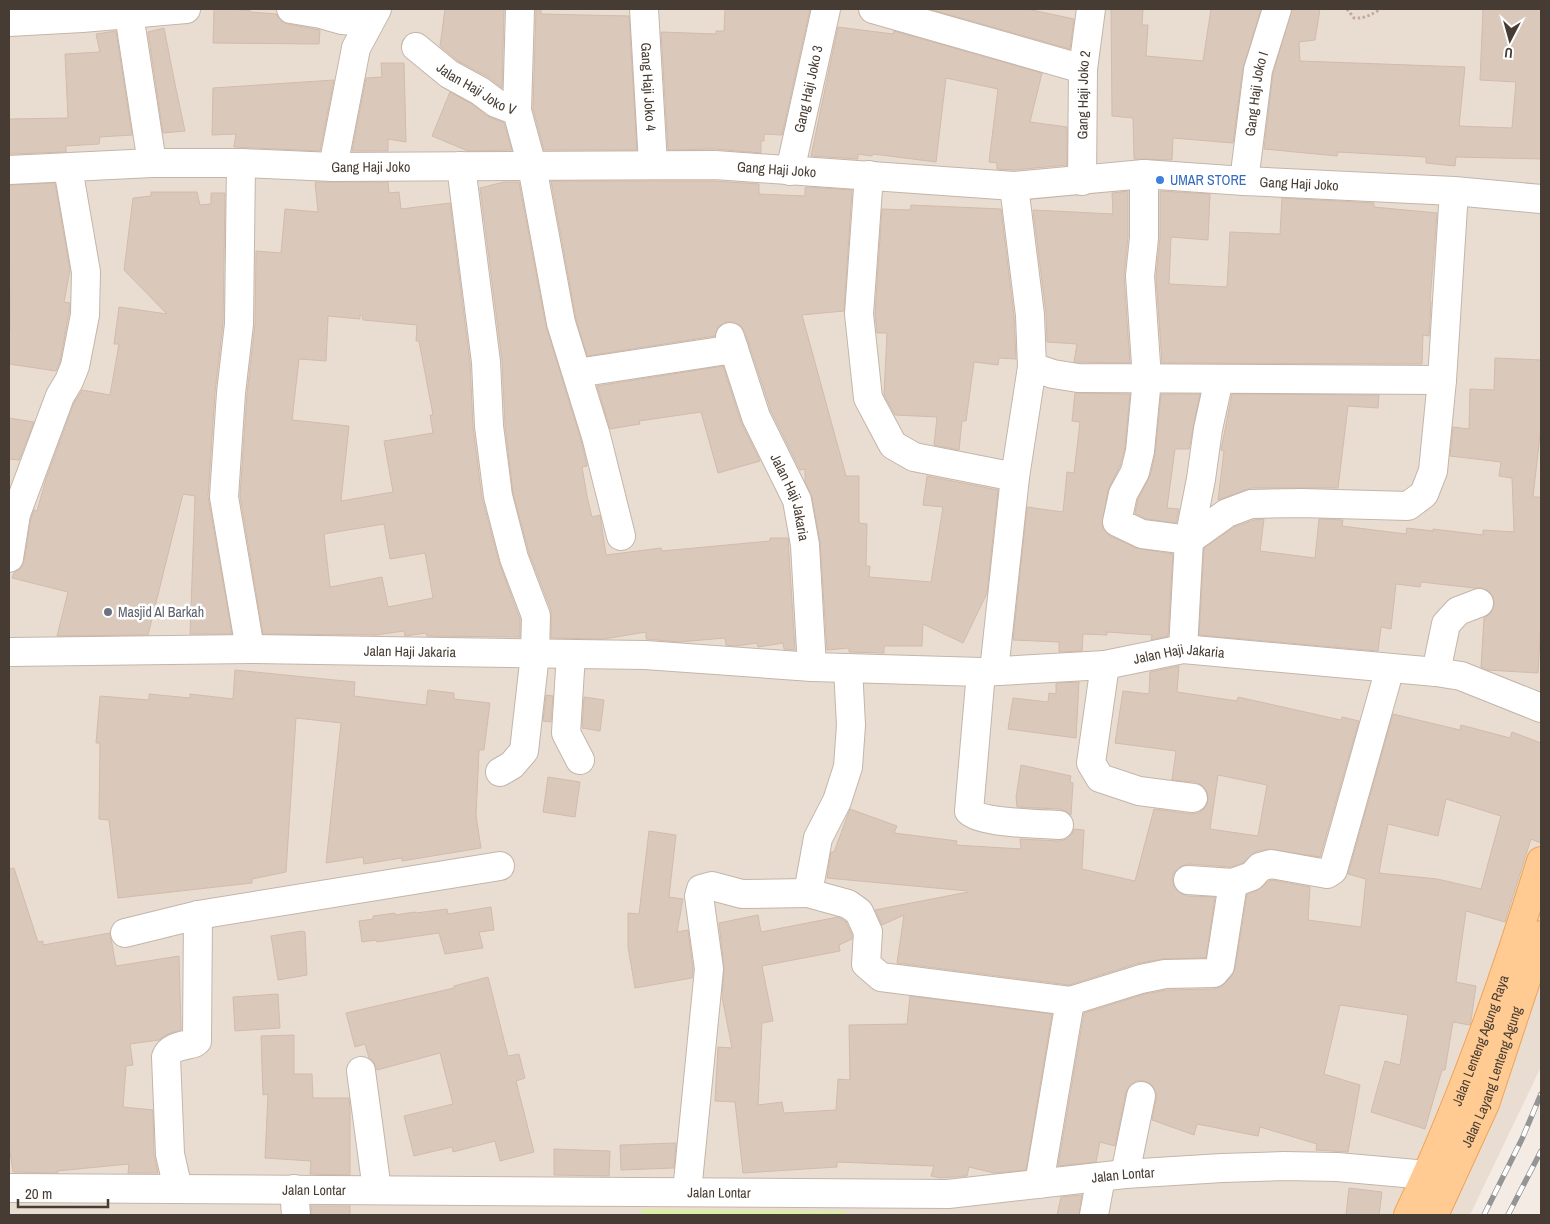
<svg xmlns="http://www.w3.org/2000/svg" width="1550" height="1224" font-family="'Archivo Narrow',sans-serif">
	<rect width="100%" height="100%" fill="#f4ece4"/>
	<polygon fill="#e9ddd2" points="9,9 1541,9 1541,1067 1470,1215 9,1215"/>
	<polygon fill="#dceda8" points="642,1209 845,1211 844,1215 641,1215"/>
	<g fill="#dac8bb" stroke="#d2bbab" fill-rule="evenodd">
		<polygon points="214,9 250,10 250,12 276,14 281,21 288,24 320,30 319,44 213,43"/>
		<polygon points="445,9 504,9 502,88 488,77 458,61 440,46"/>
		<polygon points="536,9 541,9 541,14 629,16 637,150 544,150 533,109"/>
		<polygon points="725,9 810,9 782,135 764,134 764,141 761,141 761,153 715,149 668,150 661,32 716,34 716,31 724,31"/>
		<polygon points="929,9 1027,9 1074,19 1070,49"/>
		<polygon points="1111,9 1143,9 1142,25 1148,25 1146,56 1203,61 1211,9 1261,9 1243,68 1233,143 1173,138 1172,160 1134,159 1133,118 1112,116"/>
		<polygon points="1292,9 1320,9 1315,40 1299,42 1300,61 1465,67 1459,126 1512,128 1516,82 1480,80 1483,9 1541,9 1541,159 1456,157 1455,166 1426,163 1426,157 1338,152 1337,156 1264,149 1273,73"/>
		<polygon points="838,27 893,34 894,31 1042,73 1030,122 1067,127 1067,165 1014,170 997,169 997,163 989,162 998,89 946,78 936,162 873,154 872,156 858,154 858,159 811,156"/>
		<polygon points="164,28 175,84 185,131 163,133 148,32"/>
		<polygon points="116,31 132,135 100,137 99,144 66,146 66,152 9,154 9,119 68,118 65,54 100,52 96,34"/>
		<polygon points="381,63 404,63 406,142 388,139 388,151 352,151 366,78 382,77"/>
		<polygon points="334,80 320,151 234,147 236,134 212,135 213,88"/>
		<polygon points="450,92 472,104 487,116 504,123 512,150 468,151 432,136"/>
		<polygon points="551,181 714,181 759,184 759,194 805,196 805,188 806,187 852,190 844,311 802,315 846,476 859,476 859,523 867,524 866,566 870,566 869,577 931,582 943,507 923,505 927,476 998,490 987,593 963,643 923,624 922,646 884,646 884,653 849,652 849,648 827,650 820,542 812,497 805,482 805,469 800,470 771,411 745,332 741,326 734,322 726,322 718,327 715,336 587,356 576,319"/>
		<path d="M315,182H388L389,193L399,192L401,209L450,203L470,363L473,427L482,498L499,562L520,619V637L427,636L426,633L405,636L404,631L376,635L263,634L240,496L247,394L255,324L256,251L281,253L285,209L318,212ZM360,315H362L363,320L417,325L416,341H419L433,415H430L433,433L384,441L393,492L341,501L349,426L292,420L299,359L326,361L328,316L360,319ZM384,524L390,559L425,553L433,598L388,607L382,577L330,587L324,534Z"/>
		<polygon points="504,182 519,182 546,326 581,440 587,466 582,467 587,496 592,517 600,515 606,555 661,548 662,551 770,541 770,538 788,538 795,650 784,649 783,643 758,647 757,643 736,646 726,645 725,638 679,642 646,639 646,632 604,639 551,638 551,610 529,553 513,493 505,425 502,360 480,188"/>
		<polygon points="55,183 70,270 64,302 70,303 69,313 60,362 56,371 9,364 9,332 10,332 9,185"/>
		<polygon points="1128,191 1128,237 1124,277 1130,363 1074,362 1077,344 1047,342 1046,313 1033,210 1113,214 1112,193"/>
		<polygon points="1160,191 1210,194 1208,240 1171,237 1169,284 1227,287 1230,232 1280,234 1282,198 1374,203 1374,207 1437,213 1430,301 1431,301 1429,336 1423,335 1422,364 1162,363 1156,276 1160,238"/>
		<polygon points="151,192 197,192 200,205 211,204 211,193 225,193 223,323 215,392 208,496 232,634 190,634 195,496 183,494 148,635 57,636 68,592 12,578 14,573 21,568 24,561 31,518 34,510 37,511 46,479 74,403 82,390 110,395 119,344 114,344 119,307 167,314 124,270 133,198 151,196"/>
		<polygon points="911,205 1001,209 1014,316 1016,359 999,358 998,365 974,362 966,421 962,421 959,450 934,445 937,417 895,415 884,395 887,333 877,333 875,314 882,209 910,210"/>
		<polygon points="1495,358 1541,360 1541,426 1533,497 1541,497 1541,621 1538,673 1487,670 1481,667 1484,618 1491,613 1494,605 1493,597 1489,591 1481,588 1474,588 1421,582 1420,587 1396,584 1391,629 1381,627 1378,651 1199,635 1204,548 1234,527 1254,520 1264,519 1260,551 1315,558 1319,519 1343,520 1342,526 1406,534 1407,528 1433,531 1433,529 1483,535 1483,530 1514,532 1512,478 1499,476 1501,462 1450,456 1453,427 1469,429 1470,389 1494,390"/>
		<polygon points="723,366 741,422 760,461 718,473 701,412 639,421 640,424 610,429 597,386"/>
		<polygon points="1075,393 1130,394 1125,448 1120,466 1108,490 1102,525 1105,531 1110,536 1136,548 1173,554 1168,636 1151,640 1152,635 1107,632 1107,635 1083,634 1082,651 1059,652 1059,642 1013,640 1027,507 1063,512 1067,472 1074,473 1080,422 1072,421"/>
		<polygon points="1161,394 1200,394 1189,449 1175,449 1167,508 1179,509 1176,523 1146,519 1135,513 1138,499 1150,476 1155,455"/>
		<polygon points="1232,394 1379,395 1378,408 1348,406 1338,488 1251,488 1218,500 1224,451 1221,450"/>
		<polygon points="9,418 34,422 19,460 9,459"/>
		<path d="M1179,666L1177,692L1237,701L1238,697L1341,720L1342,717L1359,721L1320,857L1267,849L1255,852L1243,863L1231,867L1189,864L1181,866L1175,872L1172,878L1174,886L1180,893L1187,896L1215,897L1206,958L1162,959L1136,964L1069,985L897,963L904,915L882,925L875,910L968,892V891L827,878L831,852H834L850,809L897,826L894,833L957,841L956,845L1021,849L1020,839L1059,841L1067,839L1072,834L1074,829L1084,830L1082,869L1135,881L1154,809L1191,814L1199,813L1205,808L1208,800L1207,792L1202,785L1195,782L1172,780L1176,751L1115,743L1123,691L1149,694L1150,672ZM1218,775L1267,785L1258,836L1210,829Z"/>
		<polygon points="235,670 355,682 354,696 426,705 428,690 454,693 454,699 490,703 484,750 479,750 476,816 481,848 402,861 402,858 364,864 363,857 326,863 341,723 296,718 286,872 252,879 252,883 118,898 109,820 99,819 100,743 96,743 100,696 149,700 149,694 190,698 190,694 233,699"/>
		<polygon points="1079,682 1076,738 1008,729 1013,698 1048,702 1049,693 1056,694 1056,683"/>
		<polygon points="546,695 553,696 551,722 543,721"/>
		<polygon points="584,697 604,700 600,731 582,728"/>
		<path d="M1393,714L1460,730L1461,725L1510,738L1512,732L1541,743V843L1531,839L1505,922L1466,911L1456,982L1476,986L1471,1021L1470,1025L1453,1022L1445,1070H1442L1425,1129L1371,1112L1385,1061L1400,1065L1408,1015L1340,1005L1324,1074L1360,1085L1348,1152L1316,1150L1317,1144L1260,1127L1258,1136L1197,1124L1194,1135L1152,1120L1156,1099V1092L1151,1084L1144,1081H1136L1129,1086L1126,1092L1115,1146L1100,1142L1096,1162L1058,1166L1084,1013L1145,994L1167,990L1214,989L1221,987L1232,976L1235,968L1247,894L1258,890L1269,881L1272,880L1310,887L1308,920L1361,927L1366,879L1348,874ZM1446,799L1501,816L1481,889L1437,879L1379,873L1388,824L1438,836Z"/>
		<polygon points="1021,765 1071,776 1070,782 1073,783 1071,815 1067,812 1060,809 1017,807 1016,797"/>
		<polygon points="548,777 580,782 575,817 543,812"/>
		<polygon points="649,831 676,835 669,897 683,899 677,932 688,930 693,969 692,978 635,988 628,947 628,913 639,914"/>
		<polygon points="14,868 38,942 43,941 43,945 110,933 116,966 179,956 181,1030 168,1034 159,1040 130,1044 133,1065 126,1066 123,1107 153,1110 154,1155 158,1173 128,1173 129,1164 57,1171 58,1173 13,1172 9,1145 9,869"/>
		<polygon points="491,907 494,930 479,932 483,948 445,954 439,933 377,942 376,940 362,942 359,921 373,919 373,916 395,913 395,915 415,912 416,913 447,909 448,914"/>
		<polygon points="758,915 761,932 838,917 846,922 852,935 852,939 839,945 840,951 762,966 773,1021 762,1023 758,1105 782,1102 784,1113 836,1110 838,1079 850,1080 849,1025 907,1024 910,996 1052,1014 1026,1170 994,1173 969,1167 967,1176 940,1178 931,1176 934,1166 837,1162 837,1167 743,1173 735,1102 715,1101 718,1047 732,1048 722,997 724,967 719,923"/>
		<polygon points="302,931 305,932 307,975 278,980 271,936"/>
		<polygon points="488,977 508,1056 519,1054 525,1078 516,1081 534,1152 500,1161 495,1141 453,1152 452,1147 414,1156 404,1116 453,1104 440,1053 377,1070 374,1062 369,1058 365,1044 355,1047 346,1013 454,988 454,986"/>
		<polygon points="278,994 280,1028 235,1031 233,997"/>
		<polygon points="294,1035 294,1074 312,1074 313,1098 349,1098 350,1110 350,1175 310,1174 311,1161 265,1158 268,1094 263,1095 261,1036"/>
		<polygon points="676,1143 674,1168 621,1170 620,1145"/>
		<polygon points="554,1149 610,1151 609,1176 554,1175"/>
		<polygon points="1349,1188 1382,1192 1379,1215 1346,1215"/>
		<polygon points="1082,1195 1079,1215 1057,1215 1061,1197"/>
		<rect x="311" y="1206" width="39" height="9"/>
	</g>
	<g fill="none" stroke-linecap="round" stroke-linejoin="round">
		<defs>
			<g id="minor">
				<polyline points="291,9 321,14 342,20 368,22"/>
				<path id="s1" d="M644,9L653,164"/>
				<polyline points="873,9 1083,69"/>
				<polyline points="129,14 152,163"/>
				<polyline points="9,22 82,18 186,9"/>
				<path id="s2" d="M416,47L449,74L480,91L496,103L517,111L532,166L561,323L596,436L621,536"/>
				<polyline points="517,111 520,9"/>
				<polyline points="241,163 239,324 231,393 224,497 250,649"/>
				<polyline points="461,166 486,362 489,426 498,496 514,558 536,616 535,654 524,751 512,765 500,772"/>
				<polyline points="333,167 356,48 377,9"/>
				<path id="s3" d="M9,170L152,163H241L333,167L715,165L1014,186L1144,174L1244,181L1454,191L1541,199"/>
				<path id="s4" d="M790,171L826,9"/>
				<polyline points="1144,174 1144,238 1140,276 1147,379 1140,451 1135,472 1123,494 1117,522 1142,534 1189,540 1227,513 1251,504 1301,503 1408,506 1424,494 1433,471 1442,380 1454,191"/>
				<polyline points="869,175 859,314 868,398 893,445 914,457 1015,477"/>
				<path id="s5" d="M1082,181L1083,69L1091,9"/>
				<path id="s6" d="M1244,181L1258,70L1277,9"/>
				<polyline points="1014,186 1030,315 1032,367 1053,374 1078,378 1442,380"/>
				<path id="s7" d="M730,337L756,417L797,500L805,545L812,667"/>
				<polyline points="577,373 734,349"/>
				<polyline points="9,558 16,514 60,396 69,381 75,366 85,315 86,272 68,168"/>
				<polyline points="1183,649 1189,540 1201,479 1208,429 1219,379"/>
				<path id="s8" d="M9,652L250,649L645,655L812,667L981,672L1105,665L1183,649L1436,672L1461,676L1541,708"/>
				<polyline points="571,654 566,733 580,760"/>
				<polyline points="1105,665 1091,763 1100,778 1139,791 1193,798"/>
				<polyline points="994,671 1015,477 1032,367"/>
				<path d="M981,672L969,811C980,823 1041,824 1059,825"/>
				<polyline points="1436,672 1446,624 1458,611 1479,603"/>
				<polyline points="1188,880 1233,883 1252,876 1260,867 1271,864 1327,874 1333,870 1390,668"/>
				<polyline points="808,893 848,904 859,912 868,932 866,964 881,977 1070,1001 1039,1184"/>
				<polyline points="125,933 198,915 500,866"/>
				<polyline points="1070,1001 1141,979 1165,974 1214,973 1220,966 1233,883"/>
				<polyline points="361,1071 377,1190"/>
				<polyline points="1125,1174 1141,1096"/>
				<path id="s9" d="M9,1188L948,1194L1125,1174L1222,1168L1284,1166L1337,1167L1427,1175"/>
				<path d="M178,1189L170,1154L166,1057C170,1046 184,1046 194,1043L197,1041L198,915"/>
				<polyline points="294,1189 296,1215"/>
				<polyline points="687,1192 709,969 699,896 701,889 712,886 742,894 808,893 818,838 837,801 848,767 851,725 848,668"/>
				<polyline points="1094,1215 1101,1177"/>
			</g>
			<g id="major">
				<path id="s10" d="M1408,1215C1462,1101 1504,982 1541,861"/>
				<path id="s11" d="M1434,1215L1485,1104L1541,935"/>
			</g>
		</defs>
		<use href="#minor" stroke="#c4b5a9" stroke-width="30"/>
		<use href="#major" stroke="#f0a456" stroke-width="30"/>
		<path stroke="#c4aa96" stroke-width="3" stroke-dasharray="2.5 2.5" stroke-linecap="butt" d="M1347,9L1354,18C1365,19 1372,14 1381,9"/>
		<use href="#minor" stroke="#fff" stroke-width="28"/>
		<use href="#major" stroke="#ffcb92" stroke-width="28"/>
		<defs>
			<g id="rail">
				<polyline points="1484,1215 1522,1139 1541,1094"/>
				<polyline points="1508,1215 1541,1151"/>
			</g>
		</defs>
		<use href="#rail" stroke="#959595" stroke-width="5.5"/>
		<use href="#rail" stroke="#fff" stroke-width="4" stroke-dasharray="11" stroke-linecap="butt"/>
	</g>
	<circle fill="#3f7fe0" stroke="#fff" stroke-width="2" cx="1160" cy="180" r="5"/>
	<circle fill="#6b7280" stroke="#fff" stroke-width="2" cx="108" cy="612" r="5"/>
	<g text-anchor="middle" stroke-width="5" stroke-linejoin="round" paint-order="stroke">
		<g font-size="14" fill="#473c33" stroke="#fff">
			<text dy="5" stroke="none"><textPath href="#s1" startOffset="78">Gang Haji Joko 4</textPath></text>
			<text dy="5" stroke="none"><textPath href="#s2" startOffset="74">Jalan Haji Joko V</textPath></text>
			<text dy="5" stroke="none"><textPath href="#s4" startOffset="84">Gang Haji Joko 3</textPath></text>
			<text dy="5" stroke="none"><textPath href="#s6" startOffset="88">Gang Haji Joko I</textPath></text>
			<text dy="5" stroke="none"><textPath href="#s5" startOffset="86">Gang Haji Joko 2</textPath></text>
			<text dy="5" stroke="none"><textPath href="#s3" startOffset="362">Gang Haji Joko</textPath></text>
			<text dy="5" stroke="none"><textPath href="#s3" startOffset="768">Gang Haji Joko</textPath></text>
			<text dy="5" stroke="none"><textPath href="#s3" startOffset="1292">Gang Haji Joko</textPath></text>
			<text dy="5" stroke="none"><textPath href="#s7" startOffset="172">Jalan Haji Jakaria</textPath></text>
			<text dy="5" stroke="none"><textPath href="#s8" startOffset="401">Jalan Haji Jakaria</textPath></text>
			<text dy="5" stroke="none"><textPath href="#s8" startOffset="1172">Jalan Haji Jakaria</textPath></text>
			<text dy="5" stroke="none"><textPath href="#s10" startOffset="189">Jalan Lenteng Agung Raya</textPath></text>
			<text dy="5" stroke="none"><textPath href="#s11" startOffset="150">Jalan Layang Lenteng Agung</textPath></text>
			<text dy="5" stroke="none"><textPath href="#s9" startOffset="1115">Jalan Lontar</textPath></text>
			<text dy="5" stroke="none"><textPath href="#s9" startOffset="305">Jalan Lontar</textPath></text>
			<text dy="5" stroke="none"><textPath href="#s9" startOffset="710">Jalan Lontar</textPath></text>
		</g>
		<g font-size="14" fill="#366cbe" stroke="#fff" text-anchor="start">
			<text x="1170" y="185">UMAR STORE</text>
		</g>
		<g font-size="14" fill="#5b616d" stroke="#fff" text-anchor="start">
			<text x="118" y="617">Masjid Al Barkah</text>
		</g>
	</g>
	<rect width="1550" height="1224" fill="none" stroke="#473c33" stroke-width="20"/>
	<g transform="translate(1510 40) rotate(186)" stroke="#ffffff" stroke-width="4" paint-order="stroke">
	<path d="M0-4L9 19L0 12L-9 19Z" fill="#473c33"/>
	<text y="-8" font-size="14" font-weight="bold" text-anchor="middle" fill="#473c33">U</text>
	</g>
	<path d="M18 1199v8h90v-8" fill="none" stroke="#473c33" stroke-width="2.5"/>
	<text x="25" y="1199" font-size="15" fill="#473c33" stroke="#ffffff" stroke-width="4" paint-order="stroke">20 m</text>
</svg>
